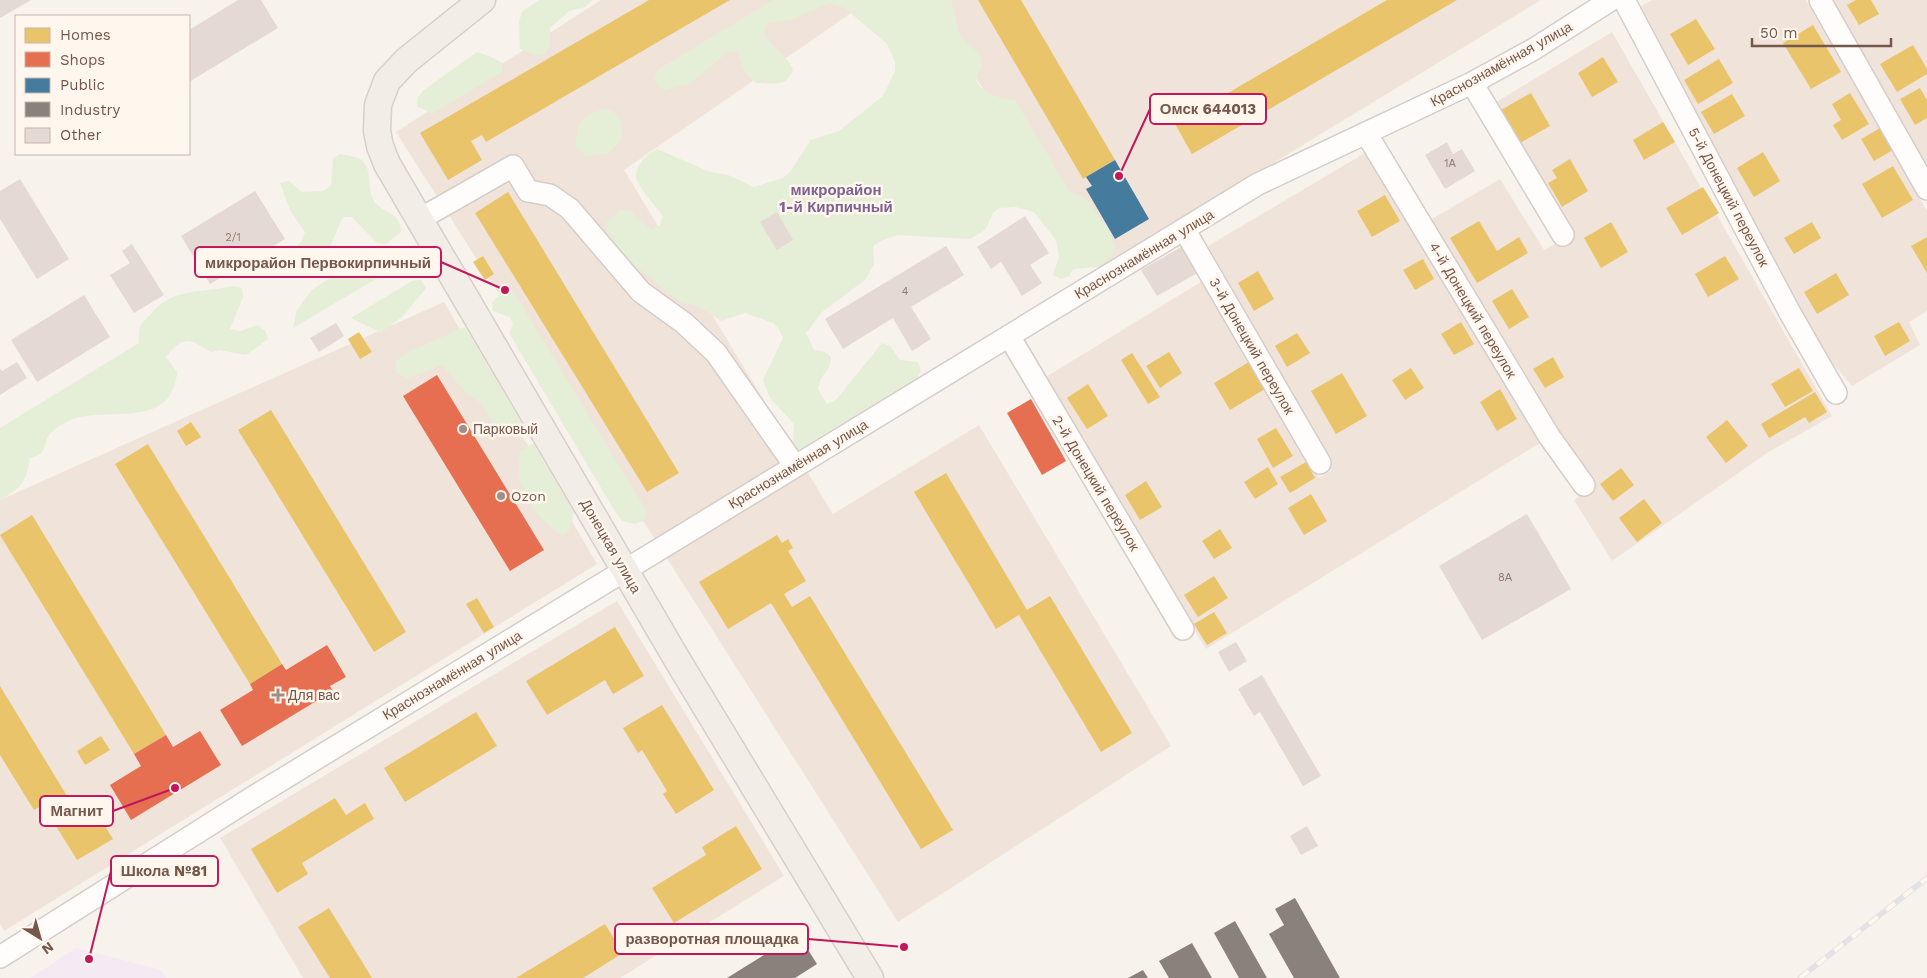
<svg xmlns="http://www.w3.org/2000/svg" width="1927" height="978" font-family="'Work Sans',sans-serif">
	<rect width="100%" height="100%" fill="#f7f2ec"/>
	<g fill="#f0e4da">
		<polygon points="601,0 870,0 624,170 833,514 979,425 1171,746 898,922 396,132"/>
		<polygon points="924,0 1541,0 1099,269 1073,224"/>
		<polygon points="1652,0 1806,0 1927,211 1927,311 1909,322 1920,345 1852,386 1823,352 1641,6"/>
		<polygon points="1831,0 1927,0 1927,170"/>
		<polygon points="1612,32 1832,416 1767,453 1612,561 1574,500 1593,488 1561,438 1432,219 1500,179 1544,250 1572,235 1493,104"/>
		<polygon points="1365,153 1543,441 1206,649 1046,377 1204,280 1319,478 1332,470 1208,246"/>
		<polygon points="444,302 597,564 4,931 0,923 0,500"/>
		<polygon points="617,601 784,876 620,978 303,978 220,838"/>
	</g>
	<polygon fill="#f3eaf3" points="76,948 161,970 166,978 31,978"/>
	<g fill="#e5eed7">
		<polygon points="539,0 593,0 585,7 569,11 550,28 550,46 545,54 536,56 520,49 519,22 522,12"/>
		<path d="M773,0H951L960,36L980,55L982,64L976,80C983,95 999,98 1015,100L1069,191L1086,199L1109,230L1115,247L1112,256L1099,267L1073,269L1069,276L1061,279L1053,275L1059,257L1056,240L1034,212L1016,207L999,208L993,213L985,230L970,239L897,235L881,241L873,246L874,264L865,280L822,312L806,333L814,350L823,351L831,357C830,374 820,373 818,389L827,404L836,400L882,343L890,346L900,360L918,362L921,371L917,378L797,451L793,443L794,424L770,398L763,380L783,338L779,329L773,323L745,313L721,321L699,306L682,303L623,256L611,241L606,223L620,210L630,211L651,230L660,225L663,216C657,208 640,189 637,180C632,168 647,154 657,149L710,172L728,175L754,187L783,178L790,172L811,140L839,131L883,96L895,71V62L887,44L845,8L829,3L794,19L767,24L763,32C770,47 786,54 793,69C788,88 773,83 756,83L743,70L738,52L729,51L689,84L664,90L657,85L654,77L659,69Z"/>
		<polygon points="477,52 494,58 502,63 502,72 432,114 417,106 418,97 424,90"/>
		<path d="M606,108C622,115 622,123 622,138L609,153L586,156L575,147C579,120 579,117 606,108Z"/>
		<path d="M340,154C348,156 361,156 365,164C372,174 367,191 374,201C384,215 401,211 401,232L386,244L377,243L352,217H343L325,258L305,273L291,263L289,255L302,241L305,232L290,210L280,183L289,181L302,192L323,191L331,186L333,159Z"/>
		<polygon points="378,260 396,267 293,328 297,310 312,290 345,268"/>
		<polygon points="421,280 426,288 403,316 381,333 351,318 412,281"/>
		<path d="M233,286L242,288L243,297L230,329L240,331L258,325L265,331L268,339L246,355L220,350L211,352C188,338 184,335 166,357L177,372C172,434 102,403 66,422C62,424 53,430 50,434C41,446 50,453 30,458C26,483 22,487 0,500V428L139,343C139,338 138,331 140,327C141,323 147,318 150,315C174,286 200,294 233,286Z"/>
		<polygon points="505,290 514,293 647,512 643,521 635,524 622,521 616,513 509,333 513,325 510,317 493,311 492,302"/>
		<path d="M465,327L525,429C496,453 495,418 480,403C476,398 469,396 465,391C457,383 450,373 442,365L407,378L396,372V361L408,352Z"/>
		<path d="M533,443L574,512L569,530L563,536C543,523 520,498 519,472C518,466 520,459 520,452Z"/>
	</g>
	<g fill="#e9c46a">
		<polygon points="649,0 730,0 486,142 482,135 471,141 482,160 448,180 420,133"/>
		<polygon points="978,0 1021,0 1115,160 1083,179"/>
		<polygon points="1387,0 1457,0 1192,154 1175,124"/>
		<polygon points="1856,0 1871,0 1879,14 1859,25 1847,5"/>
		<polygon points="1696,19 1715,49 1688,65 1670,34"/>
		<polygon points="1813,25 1841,72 1811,89 1783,43"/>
		<polygon points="1913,45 1927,69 1927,74 1897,92 1880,64"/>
		<polygon points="1603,57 1618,82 1592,97 1578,73"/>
		<polygon points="1719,59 1733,83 1698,104 1684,80"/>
		<polygon points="1920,88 1927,100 1927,118 1915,125 1900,99"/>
		<polygon points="1531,93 1550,126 1520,143 1501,110"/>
		<polygon points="1850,93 1869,124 1842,140 1833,125 1841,120 1832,104"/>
		<polygon points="1732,94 1745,116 1714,134 1701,112"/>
		<polygon points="1663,122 1675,142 1644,160 1633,140"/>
		<polygon points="1880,128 1893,150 1874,161 1861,139"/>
		<polygon points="1763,152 1780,181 1754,197 1737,168"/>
		<polygon points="1570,159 1588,191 1562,207 1548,183 1557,178 1552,170"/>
		<polygon points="1893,166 1913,200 1882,218 1862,184"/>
		<polygon points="1703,187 1719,213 1682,235 1666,208"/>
		<polygon points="508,192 679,473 647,492 475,213"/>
		<polygon points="1385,195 1400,221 1372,237 1357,211"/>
		<polygon points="1479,221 1497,251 1519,237 1528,253 1477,283 1450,238"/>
		<polygon points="1611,222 1628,252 1601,268 1584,238"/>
		<polygon points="1812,222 1821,238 1794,254 1784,238"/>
		<polygon points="1927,237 1927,273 1911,246"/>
		<polygon points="483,256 494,274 485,280 473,262"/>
		<polygon points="1725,256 1739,279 1708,297 1695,274"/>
		<polygon points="1423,259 1434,279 1415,290 1403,270"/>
		<polygon points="1258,271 1274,299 1254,311 1238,283"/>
		<polygon points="1836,273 1849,295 1817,314 1804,292"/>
		<polygon points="1512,289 1529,317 1509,329 1492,301"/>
		<polygon points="1461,322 1474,344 1454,355 1441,334"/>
		<polygon points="1899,322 1910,341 1885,356 1874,336"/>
		<polygon points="359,332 372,352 360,359 348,339"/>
		<polygon points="1297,333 1310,353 1287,367 1275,346"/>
		<polygon points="1169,352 1182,373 1160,388 1146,366"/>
		<polygon points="1132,353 1160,397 1148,404 1121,360"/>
		<polygon points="1553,357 1564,377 1545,388 1533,369"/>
		<polygon points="1249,362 1265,389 1230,410 1214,383"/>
		<polygon points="1411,368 1424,388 1405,400 1392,380"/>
		<polygon points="1799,368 1813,391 1785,407 1771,384"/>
		<polygon points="1342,373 1367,416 1336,434 1311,391"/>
		<polygon points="1088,384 1108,416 1087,429 1067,398"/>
		<polygon points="1500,389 1517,419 1497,431 1480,402"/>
		<polygon points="1815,392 1827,412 1809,423 1805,417 1769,438 1761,424"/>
		<polygon points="271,410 406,632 374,652 238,430"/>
		<polygon points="1727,420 1748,446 1726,463 1706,437"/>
		<polygon points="191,422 201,437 186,446 177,431"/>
		<polygon points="1276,428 1293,456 1273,468 1257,439"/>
		<polygon points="148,444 282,664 250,684 115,464"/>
		<polygon points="1306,462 1315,478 1290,493 1280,477"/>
		<polygon points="1268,467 1278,484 1255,499 1244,482"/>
		<polygon points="1621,468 1634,485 1613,501 1600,484"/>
		<polygon points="946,473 1027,610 1050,596 1132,733 1101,752 1019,615 996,629 914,492"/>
		<polygon points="1146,481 1162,507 1140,520 1125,495"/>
		<polygon points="1311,494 1327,521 1304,535 1288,508"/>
		<polygon points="1644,499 1662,523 1637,542 1619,518"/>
		<polygon points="32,515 166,735 134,754 0,535"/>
		<polygon points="1220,529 1232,548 1214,559 1202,541"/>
		<polygon points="777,535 782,543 788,539 793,548 788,551 806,581 784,594 792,607 810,596 953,830 921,849 771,603 728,629 699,582"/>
		<polygon points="1214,576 1228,598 1198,617 1184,595"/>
		<polygon points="477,598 494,627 484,633 466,604"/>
		<polygon points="1214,612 1227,633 1207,645 1194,624"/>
		<polygon points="615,627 644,676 613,694 605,680 547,715 526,681"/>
		<polygon points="0,686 72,804 86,795 113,839 77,860 43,805 34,810 0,755"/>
		<polygon points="662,705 714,790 676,814 663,794 667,791 642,750 638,753 623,728"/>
		<polygon points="476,712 497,746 405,802 384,768"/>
		<polygon points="101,736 110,750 85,765 77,751"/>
		<polygon points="335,798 346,815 365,803 374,819 302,863 308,874 277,893 251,849"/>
		<polygon points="736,826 762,869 674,923 652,888 706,855 702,847"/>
		<polygon points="329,908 372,978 330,978 298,927"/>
		<polygon points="605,924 623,953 583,978 516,978"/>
	</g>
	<g fill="#e76f51">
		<polygon points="437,375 544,550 510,571 403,396"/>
		<polygon points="1031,399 1066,461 1042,475 1007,413"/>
		<polygon points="327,645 346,677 330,686 333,691 242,746 220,710 253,690 250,684 282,664 286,670"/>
		<polygon points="200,731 221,765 131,820 110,785 141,766 134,754 166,735 173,747"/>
	</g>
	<polygon fill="#457b9d" points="1115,160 1149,219 1115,239 1086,189 1092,186 1086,177"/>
	<g fill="#8a817c">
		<polygon points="1295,898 1340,978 1294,978 1269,934 1284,925 1275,909"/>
		<polygon points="1235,921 1267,978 1239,978 1214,933"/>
		<polygon points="798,934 817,964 795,978 727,978"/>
		<polygon points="1192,943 1212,978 1169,978 1159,961"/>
		<polygon points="1143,970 1148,978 1128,978"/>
	</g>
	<g fill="#e4dad3">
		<polygon points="0,0 31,0 0,18"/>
		<polygon points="238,0 261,0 278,28 189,82 189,30"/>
		<polygon points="1447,142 1453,154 1462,149 1475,171 1445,189 1425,155"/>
		<polygon points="20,179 69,259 37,279 0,219 0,191"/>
		<polygon points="255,191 285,239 210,284 181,236"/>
		<polygon points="777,212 793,240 777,250 760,222"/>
		<polygon points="1025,216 1049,253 1030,265 1042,283 1022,296 1001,262 991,269 977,247"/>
		<polygon points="132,244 164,295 134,313 110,275 130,263 122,251"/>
		<polygon points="946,246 964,275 911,307 931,339 912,351 893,318 843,349 825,319"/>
		<polygon points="1183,246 1199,272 1157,296 1141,270"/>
		<polygon points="84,295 110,337 37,382 11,340"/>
		<polygon points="336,323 344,336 319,352 310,338"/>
		<polygon points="17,362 27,378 0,395 0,369 2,371"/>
		<polygon points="1527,514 1571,589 1482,640 1439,566"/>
		<polygon points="1236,642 1247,661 1229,672 1218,652"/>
		<polygon points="1262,675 1321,776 1303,786 1260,712 1254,716 1238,689"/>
		<polygon points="1307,826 1318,846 1301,855 1290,836"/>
	</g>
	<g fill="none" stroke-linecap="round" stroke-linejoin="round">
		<defs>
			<g id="minor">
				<polyline points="1624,0 1790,313 1836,393"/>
				<polyline points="1820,0 1927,189"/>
				<polyline points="1472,83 1563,235"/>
				<polyline points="1366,133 1549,436 1584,485"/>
				<polyline points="420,219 513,166 528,191 550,195 570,209 641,292 684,323 716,353 795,466"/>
				<polyline points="1184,229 1320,463"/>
				<polyline points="1009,336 1183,629"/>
				<polyline points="0,957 255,796 1258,184 1472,83 1534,49 1611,0"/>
			</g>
			<polyline id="major" points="482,0 407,60 387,81 378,105 377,131 380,146 387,164 678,661 870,978"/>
		</defs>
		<use href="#minor" stroke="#d6cdc8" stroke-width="24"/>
		<use href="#major" stroke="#d8cfca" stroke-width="29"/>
		<use href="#minor" stroke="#fefdfc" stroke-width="21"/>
		<use href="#major" stroke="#f2ede6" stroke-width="26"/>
		<defs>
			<polyline id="rail" points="1800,978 1927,878"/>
		</defs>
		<use href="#rail" stroke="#e4e2e5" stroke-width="5.5"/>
		<use href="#rail" stroke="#fff6ed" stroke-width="4" stroke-dasharray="11" stroke-linecap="butt"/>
	</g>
	<g fill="#a38d84" stroke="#fff6ed" stroke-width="2">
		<circle cx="463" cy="429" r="5"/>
		<circle cx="501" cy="496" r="5"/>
		<path d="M275.5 687.5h5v5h5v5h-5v5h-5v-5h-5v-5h5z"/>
	</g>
	<g text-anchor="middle" stroke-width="5" stroke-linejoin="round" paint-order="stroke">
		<g font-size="11" fill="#937a70">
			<text x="1450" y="167">1А</text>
			<text x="233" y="241">2/1</text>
			<text x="905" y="295">4</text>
			<text x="1505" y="581">8А</text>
		</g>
		<g font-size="14" fill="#76574c" stroke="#fff6ed">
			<text transform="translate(1501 64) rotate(-29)" y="5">Краснознамённая улица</text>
			<text transform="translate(1729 197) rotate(62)" y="5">5-й Донецкий переулок</text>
			<text transform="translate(1144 254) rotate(-31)" y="5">Краснознамённая улица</text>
			<text transform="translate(1473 310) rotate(59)" y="5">4-й Донецкий переулок</text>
			<text transform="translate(1252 346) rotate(60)" y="5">3-й Донецкий переулок</text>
			<text transform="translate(798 464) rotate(-31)" y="5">Краснознамённая улица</text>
			<text transform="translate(1096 483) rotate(59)" y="5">2-й Донецкий переулок</text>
			<text transform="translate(611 546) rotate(60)" y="5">Донецкая улица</text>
			<text transform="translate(452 675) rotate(-31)" y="5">Краснознамённая улица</text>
		</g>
		<g font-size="14" fill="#76574c" stroke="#fff6ed" text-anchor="start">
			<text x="473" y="434">Парковый</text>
			<text x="511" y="501">Ozon</text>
			<text x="288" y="700">Для вас</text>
		</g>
		<g font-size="15" font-weight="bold" fill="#7e6392" stroke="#fff6ed">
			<text x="836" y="195">микрорайон<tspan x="836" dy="17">1-й Кирпичный</tspan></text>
		</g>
	</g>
	<path fill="none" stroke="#c2185b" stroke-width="2" d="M1119 176L1150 109M505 290L441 262M175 788L113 811M89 959L111 871M904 947L808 939"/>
	<g fill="#c2185b" stroke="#fff6ed" stroke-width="2">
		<circle cx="1119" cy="176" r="5"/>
		<circle cx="505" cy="290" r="5"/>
		<circle cx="175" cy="788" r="5"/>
		<circle cx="89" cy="959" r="5"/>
		<circle cx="904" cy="947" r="5"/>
	</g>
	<g fill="#fff6ed" stroke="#c2185b" stroke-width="2">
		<rect x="1150" y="94" width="116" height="30" rx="5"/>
		<rect x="195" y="247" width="246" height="30" rx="5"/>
		<rect x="40" y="796" width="73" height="30" rx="5"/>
		<rect x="111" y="856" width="107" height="30" rx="5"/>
		<rect x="615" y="924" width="193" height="30" rx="5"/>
	</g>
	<g font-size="15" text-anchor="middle" font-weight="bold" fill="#76574c">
		<text x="1208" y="114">Омск 644013</text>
		<text x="318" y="268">микрорайон Первокирпичный</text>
		<text x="77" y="816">Магнит</text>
		<text x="164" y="876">Школа №81</text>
		<text x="712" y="944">разворотная площадка</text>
	</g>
	<rect x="15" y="15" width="175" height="140" fill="#fff6ed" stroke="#c8b6ad"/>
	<rect x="25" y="28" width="25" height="15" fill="#e9c46a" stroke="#c8b6ad"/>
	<text x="60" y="40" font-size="15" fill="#76574c">Homes</text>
	<rect x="25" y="52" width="25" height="15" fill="#e76f51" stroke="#c8b6ad"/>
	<text x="60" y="65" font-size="15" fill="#76574c">Shops</text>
	<rect x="25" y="78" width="25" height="15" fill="#457b9d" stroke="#c8b6ad"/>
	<text x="60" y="90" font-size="15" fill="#76574c">Public</text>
	<rect x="25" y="102" width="25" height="15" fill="#8a817c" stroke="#c8b6ad"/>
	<text x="60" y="115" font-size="15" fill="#76574c">Industry</text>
	<rect x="25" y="128" width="25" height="15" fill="#e4dad3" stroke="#c8b6ad"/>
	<text x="60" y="140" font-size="15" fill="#76574c">Other</text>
	<g transform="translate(40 938) rotate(143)" stroke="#fff6ed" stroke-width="4" paint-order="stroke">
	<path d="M0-4L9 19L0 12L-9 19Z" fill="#76574c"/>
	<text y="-8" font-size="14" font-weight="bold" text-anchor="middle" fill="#76574c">N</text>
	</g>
	<path d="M1752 38v8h139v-8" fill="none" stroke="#76574c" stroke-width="2.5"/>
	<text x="1760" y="38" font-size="15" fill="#76574c" stroke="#fff6ed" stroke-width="4" paint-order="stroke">50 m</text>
</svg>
